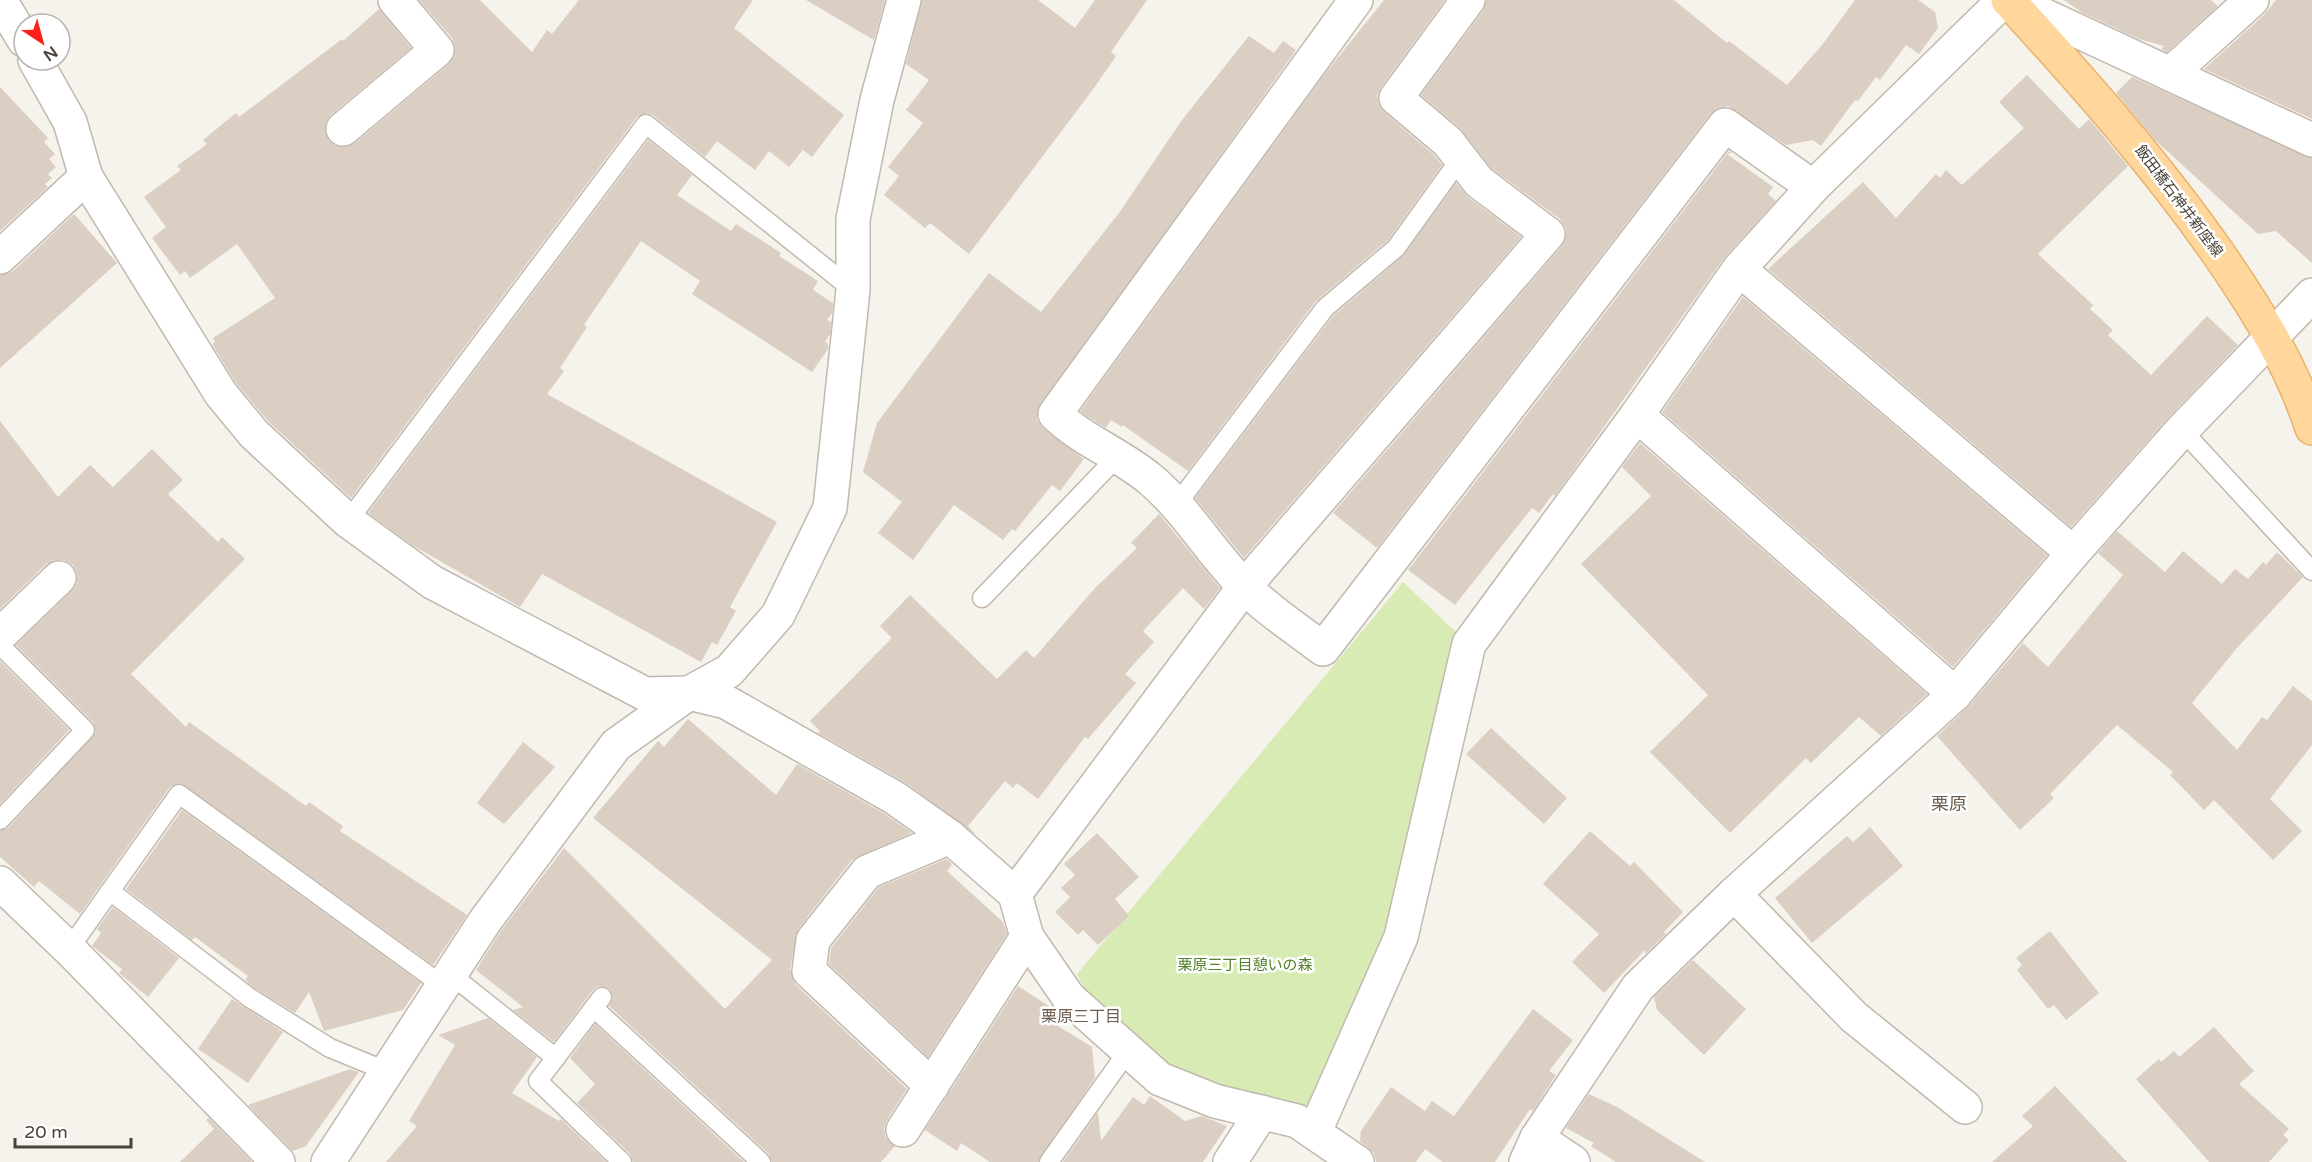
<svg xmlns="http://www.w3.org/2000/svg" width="2312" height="1162" font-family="'Varela Round','Noto Sans JP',sans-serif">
	<rect width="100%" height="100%" fill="#f6f2ec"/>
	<polygon fill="#d9ebb4" points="1403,582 1459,635 1395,935 1311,1123 1171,1068 1086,991 1077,974"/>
	<g fill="#dbcfc3">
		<polygon points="419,0 480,0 532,52 547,30 552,34 579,0 753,0 734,28 844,115 812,157 803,150 789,167 769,151 755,170 717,141 705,157 653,115 647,113 637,117 351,498 268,421 236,383 212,344 215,342 213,338 275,298 237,244 190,278 185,271 180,275 152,238 166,227 144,197 181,170 177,166 207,144 203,140 236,113 239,117 342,39 343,41 379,9 411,48 331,115 326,122 325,132 329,141 336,146 346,147 355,143 449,64 454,57 455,47 452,38"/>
		<polygon points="806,0 885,0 874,40"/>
		<polygon points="922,0 1038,0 1075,28 1095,0 1147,0 1111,52 1116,56 1094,88 969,254 930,223 925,228 884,195 899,176 888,167 923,123 906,110 929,80 906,64"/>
		<polygon points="1384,0 1445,0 1381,87 1377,96 1379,105 1384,112 1434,155 1442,165 1388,240 1316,301 1188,471 1123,425 1122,427 1111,420 1106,428 1088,417 1080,411 1327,71"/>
		<polygon points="1486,0 1674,0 1727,43 1729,41 1787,85 1822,45 1855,0 1918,0 1935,12 1938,28 1919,54 1906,45 1880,80 1876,77 1858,101 1855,100 1821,146 1813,140 1786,145 1728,106 1718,108 1711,113 1377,548 1333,513 1562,246 1566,238 1566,228 1560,219 1492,169 1460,128 1421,95 1483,11"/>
		<polygon points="2064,0 2211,0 2218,6 2167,52 2161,49 2164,46 2139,39 2081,12"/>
		<polygon points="2276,0 2312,0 2312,119 2204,69 2265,14"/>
		<polygon points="1249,36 1274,53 1283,41 1296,50 1037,411 1037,420 1043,428 1084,459 1060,491 1052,485 1015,531 1012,529 1003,540 954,505 913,560 878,533 902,502 863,472 877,423 989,273 1041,312 1119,213 1182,120"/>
		<polygon points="2027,75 2079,129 2089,119 2128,166 2038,254 2093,305 2090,309 2113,330 2108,335 2151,375 2207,316 2238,345 2168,418 2071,527 1768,269 1863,182 1896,218 1936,174 1940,178 1946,170 1962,185 2024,128 1999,102"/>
		<polygon points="2132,77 2312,158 2312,263 2276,231 2258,234 2155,140 2116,93"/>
		<polygon points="0,87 48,138 44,142 55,154 49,159 56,167 48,174 52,178 45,184 48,187 0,231"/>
		<polygon points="648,140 692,175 677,195 731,231 736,224 781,253 779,256 818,281 813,290 833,303 832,313 827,320 831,322 830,334 825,342 828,344 828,349 812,372 692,294 700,281 641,241 584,325 587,327 560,368 564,371 547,394 777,522 730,607 736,611 717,645 712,642 701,662 542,574 520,607 412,545 368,513"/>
		<polygon points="1729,151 1732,153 1727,154 1773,187 1768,194 1776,201 1724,258 1555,496 1553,494 1539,513 1532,508 1455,605 1408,570"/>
		<polygon points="1456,183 1468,197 1521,237 1244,558 1195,498 1333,316 1403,256"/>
		<polygon points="74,214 117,263 0,368 0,275 13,271"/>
		<polygon points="1743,297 2047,555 1953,667 1662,412"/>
		<polygon points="0,421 58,497 90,465 113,487 152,449 183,480 168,494 218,542 222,537 245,559 131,674 186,727 189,722 306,806 309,802 343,826 340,831 467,915 433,965 181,783 170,787 80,914 39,881 34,887 0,857 0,831 8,828 96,732 93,722 16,645 72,591 77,583 77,574 73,565 64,560 55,560 46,564 0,609"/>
		<polygon points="1640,443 1927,694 1881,736 1859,717 1811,763 1806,758 1730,833 1650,752 1708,695 1581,564 1651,496 1622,467"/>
		<polygon points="1159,514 1220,588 1204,609 1183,588 1143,631 1154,642 1125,674 1136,683 1088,739 1085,737 1038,799 1017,783 1013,788 1005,781 968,826 976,835 906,783 818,733 820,731 810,721 892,638 880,626 910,595 997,679 1026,650 1034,658 1095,588 1137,548 1131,543"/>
		<polygon points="2117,531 2165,572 2183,551 2222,584 2235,569 2248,579 2263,562 2266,565 2277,552 2303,577 2237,648 2192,703 2237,750 2262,717 2267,720 2293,686 2312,701 2312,745 2270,799 2302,831 2273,860 2214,800 2204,810 2170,775 2173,772 2117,725 2050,794 2054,798 2020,830 1937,736 1969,706 2023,643 2048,667 2123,575 2098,553"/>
		<polygon points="0,661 69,730 0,804"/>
		<polygon points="688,719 776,795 797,764 885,814 912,833 852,860 798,929 790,969 796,985 907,1089 887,1120 884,1129 886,1138 895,1146 881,1162 772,1162 769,1154 609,1006 613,998 608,988 598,986 593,990 554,1042 513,1010 523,1007 476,970 500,932 564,848 725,1009 772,960 593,818 658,741 664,747"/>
		<polygon points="1491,728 1567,798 1544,824 1466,754"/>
		<polygon points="523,742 555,767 504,824 477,803"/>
		<polygon points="182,810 421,983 403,1010 324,1031 309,992 295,1013 256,989 245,980 248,976 195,937 192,940 126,889"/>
		<polygon points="1870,827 1903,866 1812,943 1775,898 1847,836 1853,842"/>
		<polygon points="1590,831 1630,866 1634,862 1683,912 1664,932 1666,934 1645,954 1645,950 1604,993 1572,962 1599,934 1543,884"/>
		<polygon points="1097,833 1139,877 1115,899 1129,916 1098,945 1083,930 1078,935 1055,912 1070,897 1061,888 1075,875 1064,864"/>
		<polygon points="946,859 952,864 947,871 1003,922 1007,934 928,1057 829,964 831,948 879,887"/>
		<polygon points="113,907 179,958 148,997 119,973 122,969 92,946 101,933 97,929"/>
		<polygon points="2050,931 2099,993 2066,1020 2054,1005 2048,1009 2017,970 2022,965 2016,958"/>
		<polygon points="1693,960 1746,1009 1704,1055 1657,1010 1654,997"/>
		<polygon points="1018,986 1055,1010 1048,1020 1092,1047 1095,1078 1038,1162 990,1162 961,1143 957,1151 925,1130"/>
		<polygon points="232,999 283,1032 248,1083 198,1049"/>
		<polygon points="1533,1009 1573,1040 1549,1071 1556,1075 1533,1111 1530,1109 1495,1162 1443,1162 1425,1149 1416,1162 1376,1162 1374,1153 1360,1141 1361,1131 1391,1087 1425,1111 1432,1101 1454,1116"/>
		<polygon points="488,1018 537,1057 512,1093 559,1121 561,1119 606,1162 386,1162 417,1126 409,1121 455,1045 438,1035"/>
		<polygon points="595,1024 744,1162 633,1162 630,1154 577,1103 595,1084 570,1058"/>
		<polygon points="2214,1027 2254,1071 2239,1084 2289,1129 2283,1135 2289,1140 2269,1162 2209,1162 2136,1079 2159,1059 2161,1062 2174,1051 2179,1057"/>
		<polygon points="350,1069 359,1072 306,1146 293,1151 248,1105"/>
		<polygon points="2055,1086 2127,1162 1992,1162 2033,1126 2022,1116"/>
		<polygon points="1589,1094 1617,1107 1705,1162 1616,1162 1591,1146 1594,1143 1566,1128"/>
		<polygon points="1150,1096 1185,1121 1202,1116 1227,1126 1203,1162 1063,1162 1098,1112 1101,1141 1133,1097 1144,1105"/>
		<polygon points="209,1118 252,1162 180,1162 214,1129 206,1120"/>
	</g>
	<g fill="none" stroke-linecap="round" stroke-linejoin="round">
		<defs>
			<g id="service">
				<polyline points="2182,430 2312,571"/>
				<polyline points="1177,504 1325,308 1396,248 1460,159"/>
				<polyline points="348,521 646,124 853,290"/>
				<polyline points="982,598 1118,456"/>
				<polyline points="0,645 85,730 0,820"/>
				<polyline points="110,891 250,998 330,1048 386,1071"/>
				<polyline points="69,949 179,794 442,985"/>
				<polyline points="450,974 556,1058"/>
				<polyline points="602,997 538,1081 622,1162"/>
				<polyline points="594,1008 761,1162"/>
				<polyline points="1049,1162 1128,1051"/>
			</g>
			<g id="minor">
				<polyline points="0,0 24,40"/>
				<path d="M1356,0L1055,414C1083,441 1120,454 1150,479C1187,510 1210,552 1244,586C1267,610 1297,629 1323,649L1725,125L1813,187"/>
				<polyline points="2011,0 2312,140"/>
				<polyline points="35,60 70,122 86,177 221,394 254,434 348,521 432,582 645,694 689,693 726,702 895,798 950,837 1015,894 1027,937 1069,998 1160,1079 1215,1101 1297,1121 1357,1162"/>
				<polyline points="2170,74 2252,0"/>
				<polyline points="343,129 437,50 395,0"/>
				<polyline points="0,257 86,177"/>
				<polyline points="1739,269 2073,553"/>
				<polyline points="1637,415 1955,694"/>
				<polyline points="0,635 59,578"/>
				<polyline points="0,883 69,949 278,1162"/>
				<polyline points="1015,894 1244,587 1548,234 1479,182 1448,142 1396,98 1468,0"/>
				<polyline points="1734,894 1854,1017 1965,1107"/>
				<polyline points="932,1086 809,971 813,940 867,872 950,837"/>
				<polyline points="903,1130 1027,937"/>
				<polyline points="1315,1131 1401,937 1469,644 1637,415 1739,269 1813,187 2004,0"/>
				<polyline points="1537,1138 1573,1162"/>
				<polyline points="328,1162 485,921 616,745 689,693 729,671 778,615 830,508 853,290 853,219 877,100 904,0"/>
				<polyline points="1230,1162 1262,1112"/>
				<polyline points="1526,1162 1537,1138 1638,987 1734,894 1955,694 2073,553 2182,430 2312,295"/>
			</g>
			<path id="primary" d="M2008,0C2084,83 2156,164 2220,256C2257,310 2291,364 2312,428"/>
		</defs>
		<use href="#service" stroke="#c2b8ae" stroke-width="21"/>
		<use href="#minor" stroke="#c2b8ae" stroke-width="36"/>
		<use href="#primary" stroke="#e8b268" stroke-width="36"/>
		<use href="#service" stroke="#fff" stroke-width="18"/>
		<use href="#minor" stroke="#fff" stroke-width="33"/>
		<use href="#primary" stroke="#ffd79c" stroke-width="33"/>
	</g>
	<g text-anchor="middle" stroke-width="5" stroke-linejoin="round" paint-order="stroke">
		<g font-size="15" fill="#4b4239" stroke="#fff">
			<text transform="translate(2179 201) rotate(53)" y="5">飯田橋石神井新座線</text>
		</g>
		<g font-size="15" fill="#548029" stroke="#fff">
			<text x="1245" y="970">栗原三丁目憩いの森</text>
		</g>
		<g font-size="16" fill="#6e5e4f" stroke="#fff">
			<text x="1081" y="1022">栗原三丁目</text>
		</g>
		<g font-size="18" fill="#6e5e4f" stroke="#fff">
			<text x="1949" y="810">栗原</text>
		</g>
	</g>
	<g transform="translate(42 42) rotate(144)"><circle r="28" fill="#ffffff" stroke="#b7b3b0" stroke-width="1.5"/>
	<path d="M0-4.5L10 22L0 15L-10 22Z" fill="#ff201a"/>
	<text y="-9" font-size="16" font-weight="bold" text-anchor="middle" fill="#4b4239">N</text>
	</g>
	<path d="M15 1138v9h116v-9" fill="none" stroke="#4b4239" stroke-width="3"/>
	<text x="24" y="1138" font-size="18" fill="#4b4239" stroke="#ffffff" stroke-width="4.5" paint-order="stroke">20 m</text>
</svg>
